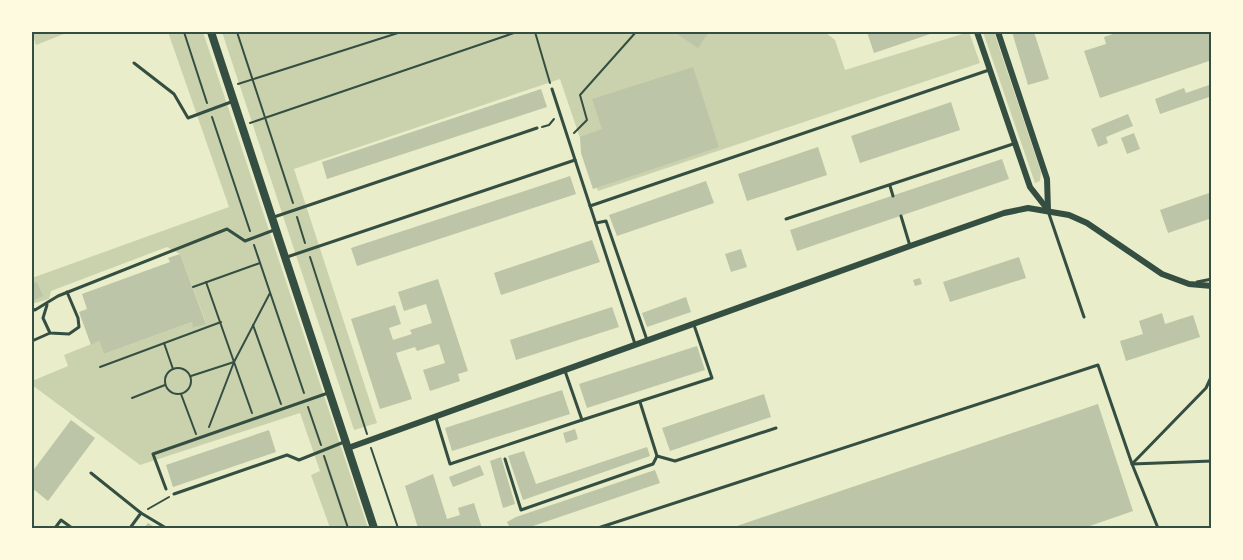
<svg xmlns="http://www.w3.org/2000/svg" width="1243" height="560" font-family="'Exo 2',sans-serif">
	<rect width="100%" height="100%" fill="#e9edc9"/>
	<g fill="#cad2ad">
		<polygon points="69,32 36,45 32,32"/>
		<polygon points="168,32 203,32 368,528 330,528 311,475 320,471 300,413 140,465 32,385 32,381 68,366 64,355 99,341 104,354 192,322 194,328 206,323 180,254 167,247 51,291 49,299 35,303 32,302 32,278 229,207"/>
		<polygon points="222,32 825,32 835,40 845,70 969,32 980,63 598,191 560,79 294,169 377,423 354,430"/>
		<polygon points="983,32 994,32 1041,172 1040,181 1035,183"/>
	</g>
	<g fill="#bcc5a7">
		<polygon points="679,32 709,32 698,48 677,34"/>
		<polygon points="867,32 936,32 874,53"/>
		<polygon points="1012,32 1034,32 1049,79 1028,85"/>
		<polygon points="1119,32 1212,32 1212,60 1100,98 1084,51 1106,44 1104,37"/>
		<polygon points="693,67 719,147 593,189 581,153 580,137 602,129 592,99"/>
		<polygon points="1212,84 1212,96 1160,114 1155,99 1184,88 1186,93"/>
		<polygon points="541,89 547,107 327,179 322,162"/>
		<polygon points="951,102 960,130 860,163 851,136"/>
		<polygon points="1128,114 1133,126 1106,137 1108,143 1098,147 1091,129"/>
		<polygon points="1134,133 1140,149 1127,154 1121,138"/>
		<polygon points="818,147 827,175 747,201 738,174"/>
		<polygon points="1002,159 1009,179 797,251 790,230"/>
		<polygon points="570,176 576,194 357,266 351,248"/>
		<polygon points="706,181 714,203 617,236 609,215"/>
		<polygon points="1212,192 1212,218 1168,233 1160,210"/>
		<polygon points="592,240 600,262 501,295 494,273"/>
		<polygon points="741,249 747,267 731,272 725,254"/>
		<polygon points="180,254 206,324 193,328 192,322 104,354 99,341 91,345 79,312 87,309 82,294 170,262 168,258"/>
		<polygon points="1019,257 1026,278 950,302 943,282"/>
		<polygon points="920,278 922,284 915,286 913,280"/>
		<polygon points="438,279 468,371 458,374 460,381 430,391 423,370 445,363 439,344 417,351 415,347 396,353 412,399 380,409 351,319 395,305 401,324 389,328 393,340 412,334 410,330 432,323 426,304 404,311 398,292"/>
		<polygon points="37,282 43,296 32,301 32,284"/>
		<polygon points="686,297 691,312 647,327 642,313"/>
		<polygon points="612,307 619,327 516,360 510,340"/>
		<polygon points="1162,313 1165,324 1193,315 1200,337 1126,361 1120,341 1143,334 1139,321"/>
		<polygon points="697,346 705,370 587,408 579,384"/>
		<polygon points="562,390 570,414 452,451 445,428"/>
		<polygon points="764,394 771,417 670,451 662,428"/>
		<polygon points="1098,404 1133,511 1084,528 731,528"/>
		<polygon points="71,420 95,438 48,501 32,488 32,472"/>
		<polygon points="575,429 578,439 566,443 563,433"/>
		<polygon points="269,430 276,452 173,487 166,465"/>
		<polygon points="647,447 650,456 523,500 508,456 524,451 536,484"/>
		<polygon points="501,457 515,504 503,508 490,461"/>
		<polygon points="480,465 484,475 453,487 449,477"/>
		<polygon points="655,470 660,483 527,528 510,528 507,522 516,517"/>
		<polygon points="433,474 447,519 460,515 458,508 474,503 482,528 418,528 405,486"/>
		<polygon points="148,523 156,528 144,528"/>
	</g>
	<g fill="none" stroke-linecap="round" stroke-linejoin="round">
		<g stroke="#344e41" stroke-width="2">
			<polyline points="184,32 207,103"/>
			<polyline points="237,32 293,203"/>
			<polyline points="535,32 550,83"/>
			<polyline points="238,84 401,32"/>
			<polyline points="212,117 250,231"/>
			<polyline points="250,123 517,32"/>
			<polyline points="542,127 549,125 554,119"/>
			<polyline points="574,133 587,120 580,95 636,32"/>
			<polyline points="297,217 305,243"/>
			<polyline points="254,245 304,393"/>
			<polyline points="310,257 367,434"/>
			<polyline points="206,282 234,362 209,427"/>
			<polyline points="193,287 260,263"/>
			<polyline points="253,325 281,404"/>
			<polyline points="164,343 173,369"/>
			<polyline points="100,367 221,322"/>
			<circle cx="178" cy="381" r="13"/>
			<polyline points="191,376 234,362"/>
			<polyline points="181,394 196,434"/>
			<polyline points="132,398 165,385"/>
			<polyline points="308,407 321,445"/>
			<polyline points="252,413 234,362 270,293"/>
			<polyline points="371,448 398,528"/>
			<polyline points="324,456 348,528"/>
			<polyline points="148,509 169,497"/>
		</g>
		<g stroke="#344e41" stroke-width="3">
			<polyline points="134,63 174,94 188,118 231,102"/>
			<polyline points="552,89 635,344"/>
			<polyline points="890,186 893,196"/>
			<polyline points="590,206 989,70"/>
			<polyline points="1048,211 1084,317"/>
			<polyline points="901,216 910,246"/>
			<polyline points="274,217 537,128"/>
			<polyline points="786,219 1013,144"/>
			<polyline points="596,223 606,221 647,340"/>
			<polyline points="287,257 575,160"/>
			<polyline points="1197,282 1212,279"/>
			<polyline points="47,305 43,318 50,333 69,334 79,327 78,318 67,292"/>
			<polyline points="32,309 35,310 58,296 227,229 245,241 274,230"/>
			<polyline points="32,341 50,333"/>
			<polyline points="640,402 657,456 675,461 776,428"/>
			<polyline points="436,418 450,464 582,420 565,371"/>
			<polyline points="582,420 712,378 694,325"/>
			<polyline points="505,459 521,510 653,464 657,456"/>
			<polyline points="91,473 141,513 166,528"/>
			<polyline points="166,489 153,454 328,393"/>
			<polyline points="174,494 287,455 299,460 344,442"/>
			<polyline points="55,528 61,520 72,528"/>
			<polyline points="130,528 141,513"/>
			<polyline points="598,528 1098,365 1132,464 1212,461"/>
			<polyline points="1158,528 1132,464 1206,388 1212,375"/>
		</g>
		<g stroke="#344e41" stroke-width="6">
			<polyline points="977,32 1030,187 1048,210"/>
			<polyline points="998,32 1047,179 1048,210"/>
			<polyline points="348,448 910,246 1004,213 1028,208 1069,215 1087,223 1162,274 1189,284 1212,286"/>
		</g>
		<polyline stroke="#344e41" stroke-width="8" points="211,32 374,528"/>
	</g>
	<rect width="1243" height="560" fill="none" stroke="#fefae0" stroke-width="66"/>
	<rect x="33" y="33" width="1177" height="494" fill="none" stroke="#344e41" stroke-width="2"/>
</svg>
